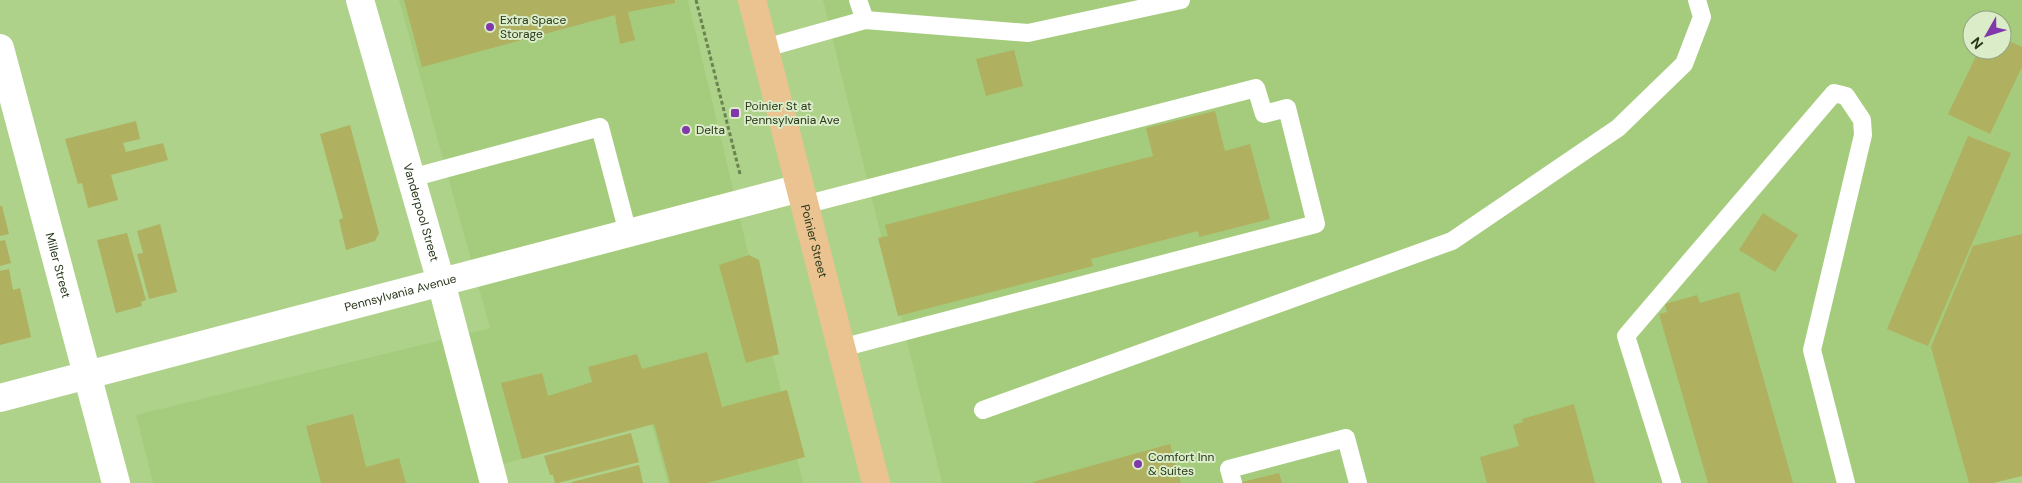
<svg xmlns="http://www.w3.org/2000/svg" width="2022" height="483" font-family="'DM Sans',sans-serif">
	<rect width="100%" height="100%" fill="#aed28a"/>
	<g fill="#a5cc7c" fill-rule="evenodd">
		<polygon points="399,0 688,0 803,483 668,483 651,422 490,468 495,483 153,483 136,415 490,328"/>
		<path d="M823,0H2022V469L1968,483H942ZM1972,20H2002V50H1972Z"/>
	</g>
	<g fill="#afb060">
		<polygon points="404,0 675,0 675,3 628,12 635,40 620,44 615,15 422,67"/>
		<polygon points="2002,38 2022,47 2022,67 1990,134 1948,114 1979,50 2002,50"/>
		<polygon points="1014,50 1023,86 986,96 976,59"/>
		<polygon points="1215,111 1225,151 1250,144 1270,219 1199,237 1198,231 1091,259 1093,266 898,316 878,238 888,236 885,225 1153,156 1146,128"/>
		<polygon points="136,121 140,139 123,143 126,152 163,143 168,160 111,175 118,200 88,208 82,183 78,184 65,139"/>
		<polygon points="350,125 379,233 375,241 346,250 339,220 343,218 320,134"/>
		<polygon points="1968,136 2011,153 1928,346 1887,329"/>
		<polygon points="0,206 2,206 9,234 0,236"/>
		<polygon points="1763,213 1798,235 1775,272 1739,250"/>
		<polygon points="160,224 177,292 149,299 137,254 143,253 137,231"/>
		<polygon points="127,233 146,300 141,302 142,306 116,313 97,240"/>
		<polygon points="2022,234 2022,476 1993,483 1969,483 1931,347 1973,246"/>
		<polygon points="5,240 11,263 0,266 0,241"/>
		<polygon points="749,255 759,260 779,354 746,363 719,265"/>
		<polygon points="9,269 13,290 20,288 31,337 0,345 0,271"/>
		<polygon points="1739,292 1793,483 1708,483 1659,314 1667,312 1665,304 1697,295 1700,303"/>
		<polygon points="707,352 722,407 787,390 805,457 707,483 670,483 654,424 522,459 501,383 542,373 548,396 592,382 588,367 637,354 642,369"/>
		<polygon points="1574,404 1595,483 1487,483 1480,457 1519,446 1513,425 1523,422 1522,419"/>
		<polygon points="353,414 366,467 399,458 406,483 321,483 306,426"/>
		<polygon points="631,433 639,462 558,483 555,483 553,475 550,475 544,456"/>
		<polygon points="1170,444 1181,483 1033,483 1033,482"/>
		<polygon points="639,465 643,483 572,483 572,482"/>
		<polygon points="1279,473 1282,483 1242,483 1242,482"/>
	</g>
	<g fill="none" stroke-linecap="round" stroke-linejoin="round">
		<polyline stroke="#6a8351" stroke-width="3" stroke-dasharray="4 2.5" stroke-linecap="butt" points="696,0 740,174"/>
		<g stroke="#fff" stroke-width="18">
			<polyline points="858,0 865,20"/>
			<polyline points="765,48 865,20 1028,33 1181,0"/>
			<polyline points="411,178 600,127 628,233"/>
			<polyline points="804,205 1256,88 1264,114 1287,108 1316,224 841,348"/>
			<polyline points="983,410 1452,241 1618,128 1684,64 1702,17 1697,0"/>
			<polyline points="1233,483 1229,469 1346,438 1358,483"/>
			<polyline points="1672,483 1626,336 1834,93 1846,96 1862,120 1863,135 1812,350 1846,483"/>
		</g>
		<g stroke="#fff" stroke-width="28">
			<path id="s1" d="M360,0L441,282L494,483"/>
			<path id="s2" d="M0,48L116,483"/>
			<path id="s3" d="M0,398L800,188"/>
		</g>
		<path stroke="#ebc390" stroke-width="28" id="s4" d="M752,0L876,483"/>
	</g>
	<g fill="#8038ab" stroke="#daecc8" stroke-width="2">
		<circle cx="490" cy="27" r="5"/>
		<rect x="730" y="108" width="10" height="10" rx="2.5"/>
		<circle cx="686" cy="130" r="5"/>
		<circle cx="1138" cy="464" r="5"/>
	</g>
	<g text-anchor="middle" stroke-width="4" stroke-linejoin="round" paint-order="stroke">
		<g font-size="12" fill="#29371a" stroke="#daecc8" text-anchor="start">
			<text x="500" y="24">Extra Space<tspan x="500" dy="14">Storage</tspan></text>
			<text x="745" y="110">Poinier St at<tspan x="745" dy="14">Pennsylvania Ave</tspan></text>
			<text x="696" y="134">Delta</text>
			<text x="1148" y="461">Comfort Inn<tspan x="1148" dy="14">&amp; Suites</tspan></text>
		</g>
		<g font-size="12" fill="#29371a" stroke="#daecc8">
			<text dy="4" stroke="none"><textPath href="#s1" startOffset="221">Vanderpool Street</textPath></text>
			<text dy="4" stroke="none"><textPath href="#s4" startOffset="249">Poinier Street</textPath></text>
			<text dy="4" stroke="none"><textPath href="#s2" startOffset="225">Miller Street</textPath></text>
			<text dy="4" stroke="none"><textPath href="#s3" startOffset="414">Pennsylvania Avenue</textPath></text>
		</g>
	</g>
	<g transform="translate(1987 35) rotate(231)"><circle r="24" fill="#daecc8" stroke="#93a482"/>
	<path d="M0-4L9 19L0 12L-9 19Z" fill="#8038ab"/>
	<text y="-8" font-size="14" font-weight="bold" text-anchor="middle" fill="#29371a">N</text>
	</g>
</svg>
